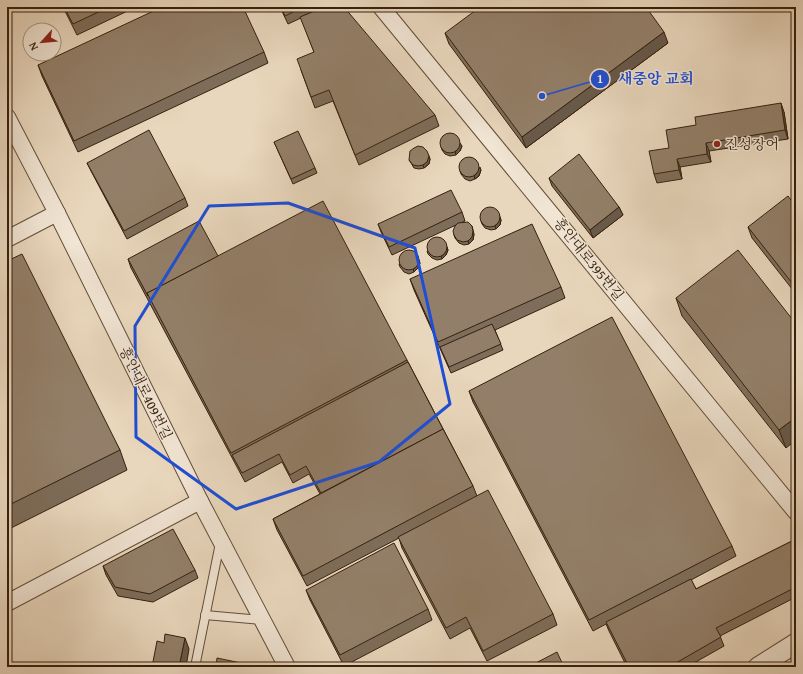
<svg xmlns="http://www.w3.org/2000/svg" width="803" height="674" font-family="'Gentium Book Plus','Noto Serif KR',serif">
	<rect width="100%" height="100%" fill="#e9d7bd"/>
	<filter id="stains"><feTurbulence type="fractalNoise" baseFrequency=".005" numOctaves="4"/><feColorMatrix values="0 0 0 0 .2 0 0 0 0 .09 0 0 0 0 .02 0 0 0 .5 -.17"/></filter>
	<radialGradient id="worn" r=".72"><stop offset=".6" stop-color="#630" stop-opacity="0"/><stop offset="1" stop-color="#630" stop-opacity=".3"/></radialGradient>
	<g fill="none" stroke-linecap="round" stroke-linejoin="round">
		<defs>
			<g id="service">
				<polyline points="205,615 263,620"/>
				<polyline points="195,667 220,543"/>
			</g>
			<g id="minor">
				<polyline points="381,7 796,512"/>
				<polyline points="7,117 57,213 200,501 287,667"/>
				<polyline points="7,239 57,213"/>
				<polyline points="7,603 200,501"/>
			</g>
			<polyline id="tertiary" points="758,667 796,643"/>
		</defs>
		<use href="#service" stroke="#634e3a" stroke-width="10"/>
		<use href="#minor" stroke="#634e3a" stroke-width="18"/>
		<use href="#tertiary" stroke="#634e3a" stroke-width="21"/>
		<use href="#service" stroke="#f1e5d4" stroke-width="8"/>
		<use href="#minor" stroke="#f1e5d4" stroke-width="16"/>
		<use href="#tertiary" stroke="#f1e5d4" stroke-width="19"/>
	</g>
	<g fill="#7e6d5a" stroke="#36200e">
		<polygon points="63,7 136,7 77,35"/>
		<polygon points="280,7 324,7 435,115 439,126 359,165 333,101 315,108 301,70 314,52 301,18 288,24"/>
		<polygon points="445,33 668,43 526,148 449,44"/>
		<polygon points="264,52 268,63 78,152 42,76 38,65"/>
		<polygon points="784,112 788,139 709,151 711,162 680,167 682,179 657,183 654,174 669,148"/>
		<polygon points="274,142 315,168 317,173 293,184"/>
		<polygon points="462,146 460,151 456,155 450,156 445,154 442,150 441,147"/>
		<polygon points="428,154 430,159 429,164 424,168 419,169 414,168 411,163 409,160"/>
		<polygon points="87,163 185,198 188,206 127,239 91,171"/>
		<polygon points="481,170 479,176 475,179 470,181 465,179 461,174 460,171"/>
		<polygon points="549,178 619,207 623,215 593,238 552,186"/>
		<polygon points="796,207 796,294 752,238 748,227"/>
		<polygon points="462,212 465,221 461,223 474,234 473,240 469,244 464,245 459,243 455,238 454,235 456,225 392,255 381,232 378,224"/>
		<polygon points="498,212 501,220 500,225 496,229 491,230 485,228 482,224 481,221"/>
		<polygon points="445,242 448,250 446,255 442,259 437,260 432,258 428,254 427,251"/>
		<polygon points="417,255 420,263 418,268 414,272 409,274 404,272 400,267 399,264"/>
		<polygon points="218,256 407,360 473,486 477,496 553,614 557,625 487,661 470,628 450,639 402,548 399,538 307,586 277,530 273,519 320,494 309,474 293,483 282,462 245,482 131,268 128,259"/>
		<polygon points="7,261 120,450 127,470 7,530"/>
		<polygon points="410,279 561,287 565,298 495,330 503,350 451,373 414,290"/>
		<polygon points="676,298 796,324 786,448 682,316"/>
		<polygon points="469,391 732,546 736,556 691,580 696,589 796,539 796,597 720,636 724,646 687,667 627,667 609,631 606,624 593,631 473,402"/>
		<polygon points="103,566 195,570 198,578 153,602 118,596 106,575"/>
		<polygon points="306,590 428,609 432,620 344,666 310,600"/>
	</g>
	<g fill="#67594a" stroke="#36200e">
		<polygon points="664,32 668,43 526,148 522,137"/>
		<polygon points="781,103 784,112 788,139 785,130"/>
		<polygon points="460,143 462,146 460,151 456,155 455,152"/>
		<polygon points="706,143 709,151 711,162 707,154"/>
		<polygon points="429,156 430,159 429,164 424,168 423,165"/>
		<polygon points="677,159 680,167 682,179 679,170"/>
		<polygon points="480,167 481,170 479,176 475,179 474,176"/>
		<polygon points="619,207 623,215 593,238 590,230"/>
		<polygon points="500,217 501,220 500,225 496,229 495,226"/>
		<polygon points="472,226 474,234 473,240 469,244 468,241"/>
		<polygon points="447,247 448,250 446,255 442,259 441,256"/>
		<polygon points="419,260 420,263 418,268 414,272 413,269"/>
		<polygon points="796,417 796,440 786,448 779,430"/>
		<polygon points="185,638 189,649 186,667 179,667"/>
	</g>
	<g fill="#937f69" stroke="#36200e">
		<polygon points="64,7 109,7 73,24"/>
		<polygon points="162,7 243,7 264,52 74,141 38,65"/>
		<polygon points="281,7 303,7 285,16"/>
		<polygon points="324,7 344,7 435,115 355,155 329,90 311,97 297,59 314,52 300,17"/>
		<polygon points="480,7 646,7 664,32 522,137 445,33"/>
		<polygon points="781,103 785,130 706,143 707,154 677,159 679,170 654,174 649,151 669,148 666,130 696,125 695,117"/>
		<polygon points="149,130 185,198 124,231 87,163"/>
		<polygon points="298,131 315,168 291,179 274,142"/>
		<circle cx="450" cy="143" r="10"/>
		<polygon points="418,146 423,147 427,151 429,156 427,162 423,165 418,166 413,165 409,160 410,151 414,148"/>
		<polygon points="579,154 619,207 590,230 549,178"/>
		<circle cx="469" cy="167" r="10"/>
		<polygon points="451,190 462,212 389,247 378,224"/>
		<polygon points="788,196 796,207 796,288 748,227"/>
		<polygon points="323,201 407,360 231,453 147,293"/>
		<circle cx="490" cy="217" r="10"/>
		<polygon points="199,221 218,256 147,293 148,296 128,259"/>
		<polygon points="468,222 472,226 473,231 472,237 468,241 463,242 457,240 454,235 453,231 455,226 458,223"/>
		<polygon points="532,224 561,287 438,342 410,279"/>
		<circle cx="437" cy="247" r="10"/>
		<polygon points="738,250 796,324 796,417 779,430 676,298"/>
		<circle cx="409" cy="260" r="10"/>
		<polygon points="22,254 120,450 7,506 7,261"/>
		<polygon points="612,317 732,546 589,620 469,391"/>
		<polygon points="492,324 501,344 449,367 440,347"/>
		<polygon points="408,362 443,429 321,493 306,466 290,475 279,454 242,473 232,455"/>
		<polygon points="443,429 473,486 303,576 273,519"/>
		<polygon points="488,490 553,614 483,651 466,617 446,628 398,537"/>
		<polygon points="173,529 195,570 150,594 115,587 103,566"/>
		<polygon points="796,539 796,587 716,628 721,637 669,667 629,667 606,622 691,579 696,589"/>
		<polygon points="394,543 428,609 340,655 306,590"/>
		<polygon points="165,634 185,638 179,667 152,667 157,641 164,643"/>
		<polygon points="557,652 564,667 528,667"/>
		<polygon points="217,658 241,663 241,667 216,667"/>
	</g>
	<path fill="none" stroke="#1d4ed8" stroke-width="3" stroke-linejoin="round" d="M288,203L415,248L450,404L379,462L236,509L136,437L135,326L209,206Z"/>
	<circle fill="#8f2418" stroke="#f1e5d4" stroke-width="1.5" cx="717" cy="144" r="4"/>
	<g text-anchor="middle" stroke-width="3" stroke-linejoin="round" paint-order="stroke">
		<g font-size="14" fill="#36200e" stroke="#f1e5d4" text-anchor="start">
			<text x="725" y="149">진성장어</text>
		</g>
		<g font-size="14" fill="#36200e" stroke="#f1e5d4">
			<text transform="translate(589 259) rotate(51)" y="5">흥안대로395번길</text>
			<text transform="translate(146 393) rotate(64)" y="5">흥안대로409번길</text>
		</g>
	</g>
	<path fill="none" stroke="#1d4ed8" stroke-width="1.5" d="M542 96L600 79"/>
	<g fill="#1d4ed8" stroke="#f1e5d4" stroke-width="1.5">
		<circle cx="542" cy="96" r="4"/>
		<circle cx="600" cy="79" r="10"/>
	</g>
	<g font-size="12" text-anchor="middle" font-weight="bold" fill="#fff">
		<text x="600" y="83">1</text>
	</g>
	<g font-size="15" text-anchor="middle" font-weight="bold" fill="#1d4ed8" stroke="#f1e5d4" stroke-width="3" stroke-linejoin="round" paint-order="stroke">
		<text x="656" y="84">새중앙 교회</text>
	</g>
	<rect width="803" height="674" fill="none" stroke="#e9d7bd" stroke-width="24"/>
	<rect x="8" y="8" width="787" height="658" fill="none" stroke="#36200e" stroke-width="2"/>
	<rect x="12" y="12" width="779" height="650" fill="none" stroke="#36200e"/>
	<g transform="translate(42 42) rotate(243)"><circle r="19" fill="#f1e5d4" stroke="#a69685"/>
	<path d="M0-3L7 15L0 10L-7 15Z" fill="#8f2418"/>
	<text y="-6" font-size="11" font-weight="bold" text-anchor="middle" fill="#36200e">N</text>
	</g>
	<rect width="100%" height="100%" filter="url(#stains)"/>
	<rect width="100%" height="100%" fill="url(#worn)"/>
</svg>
